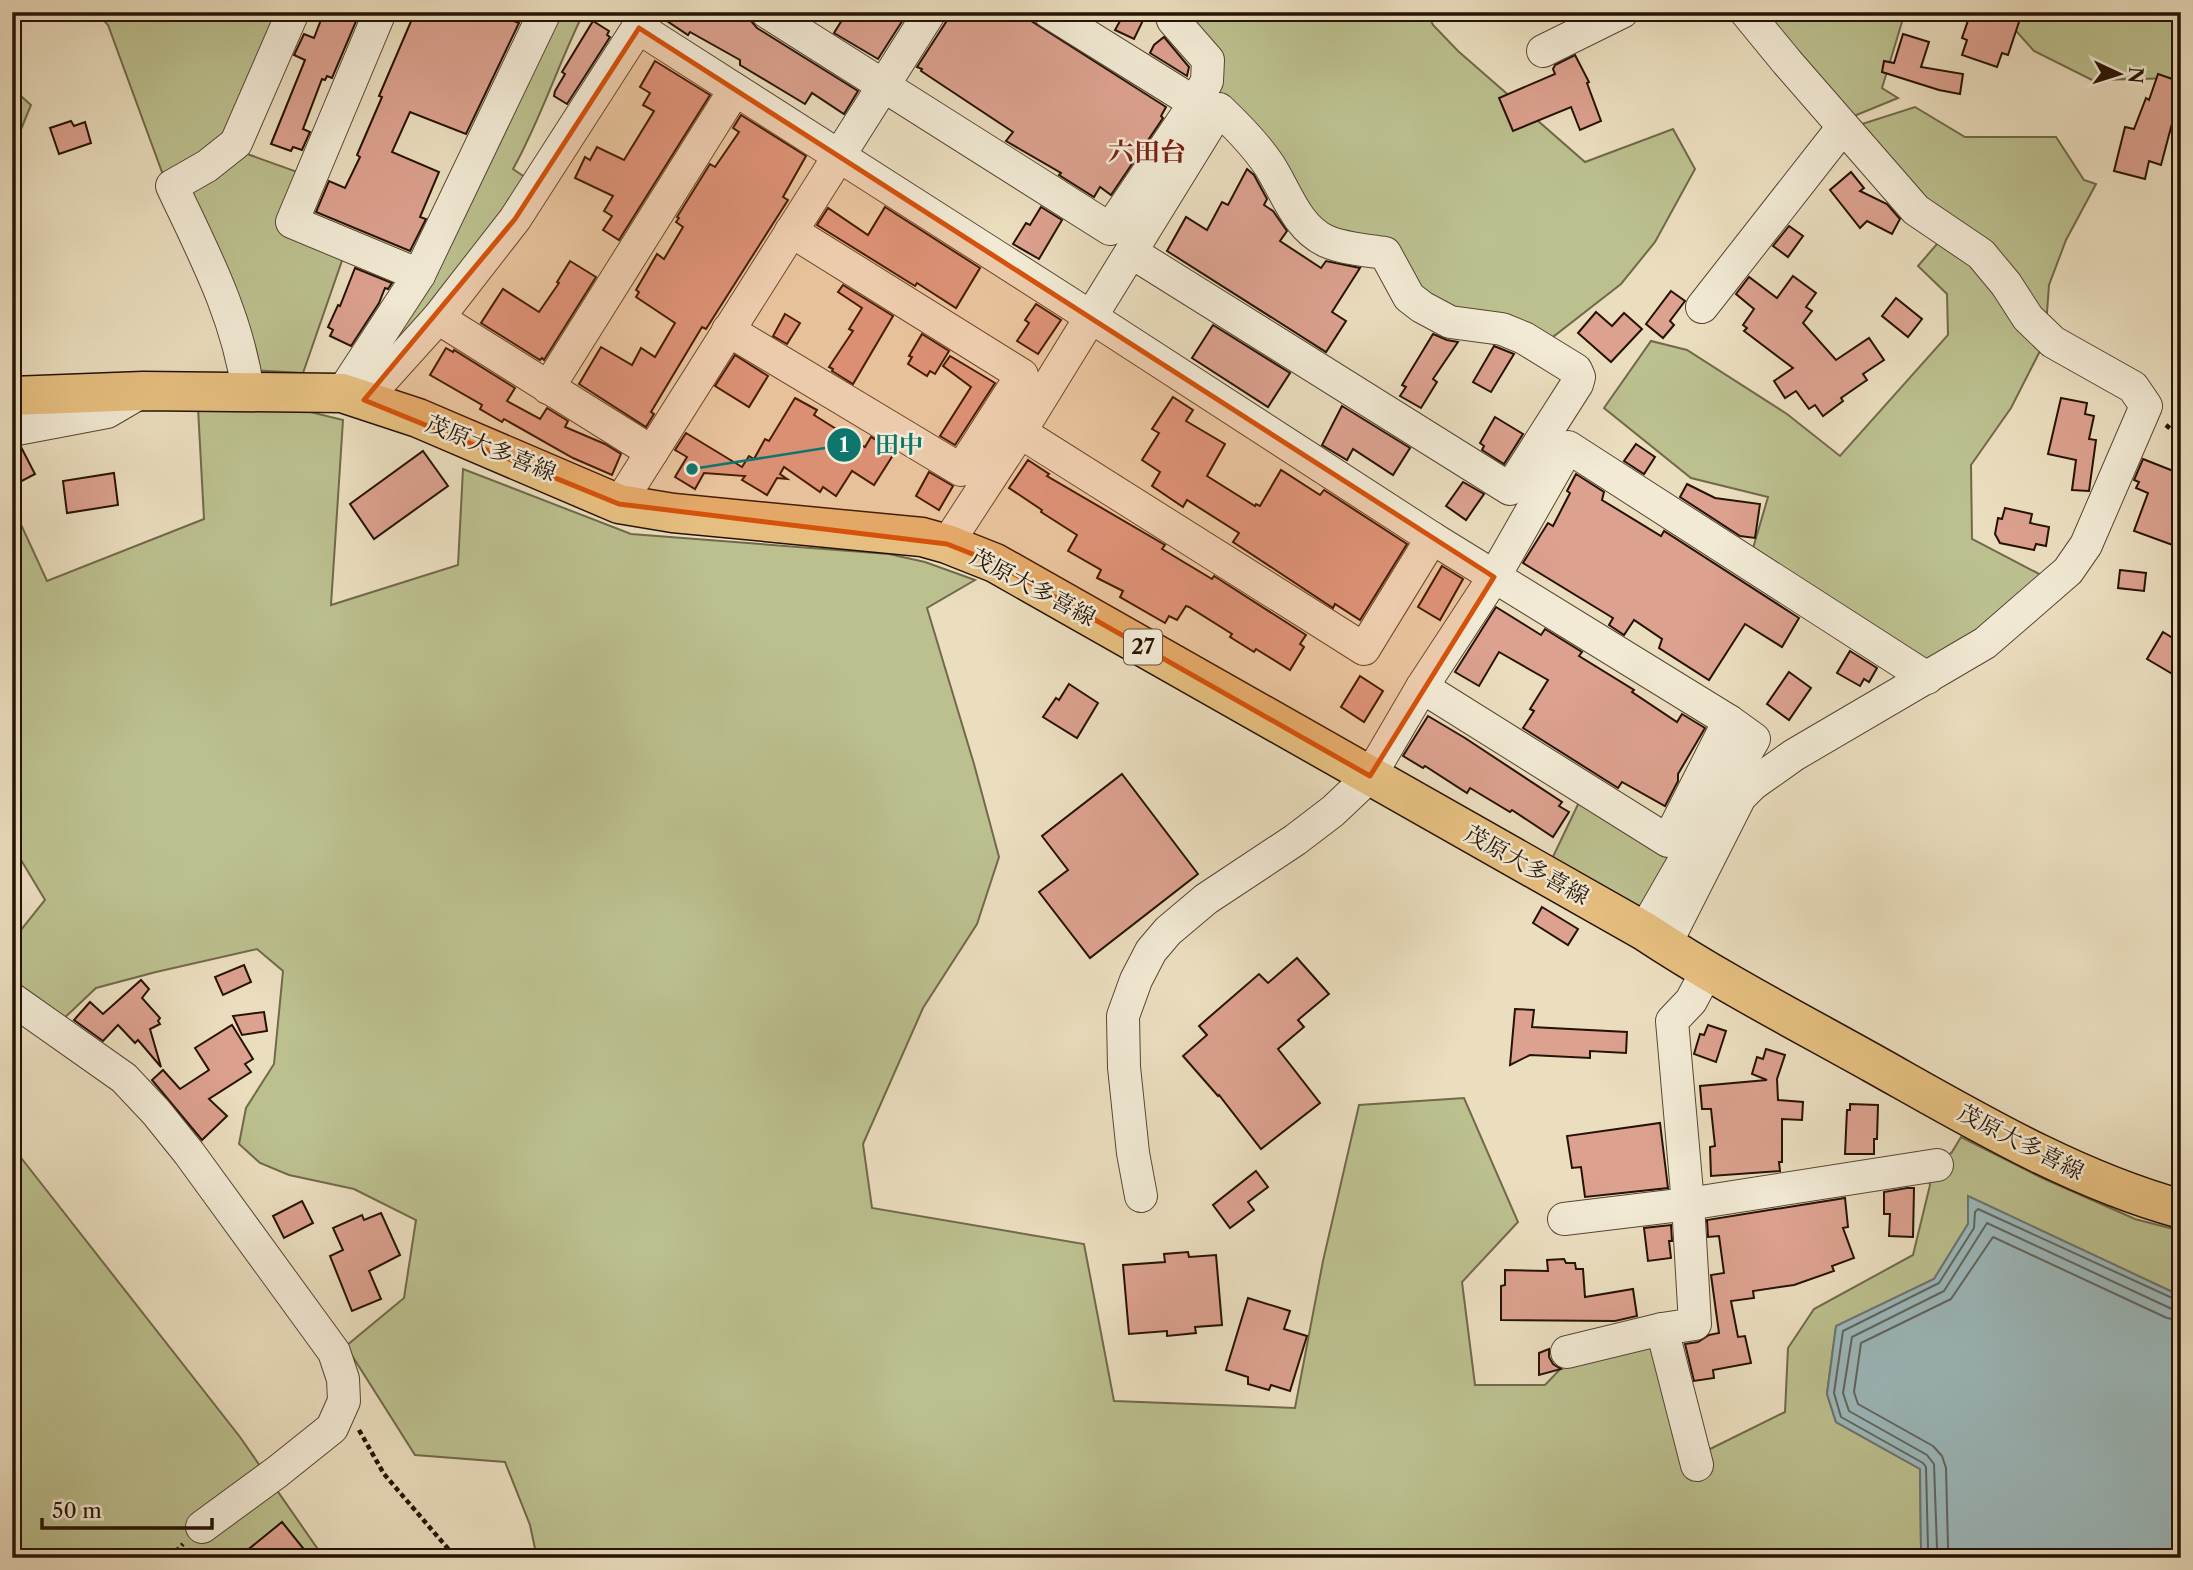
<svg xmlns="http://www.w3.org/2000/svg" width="2193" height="1570" font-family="'Libre Caslon Text','Noto Serif JP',serif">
	<rect width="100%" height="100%" fill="#ebdebf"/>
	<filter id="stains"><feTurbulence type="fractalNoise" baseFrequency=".00286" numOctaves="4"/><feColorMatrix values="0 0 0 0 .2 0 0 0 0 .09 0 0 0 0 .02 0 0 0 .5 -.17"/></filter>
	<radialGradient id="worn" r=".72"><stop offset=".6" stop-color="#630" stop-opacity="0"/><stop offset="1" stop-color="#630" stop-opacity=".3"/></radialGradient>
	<g fill="#bcc08f" stroke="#71694a" stroke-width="2">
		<polygon points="96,12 285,12 231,138 166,183 108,25"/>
		<path d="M554,12H584C558,64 541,119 513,169L532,182L508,218L366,378Z"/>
		<polygon points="1176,12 1427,12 1433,25 1458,51 1585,162 1673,129 1695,169 1655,242 1621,284 1553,337 1549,346 1440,313 1413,291 1332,238 1284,180 1218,93 1214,79"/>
		<polygon points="1755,12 1905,12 1882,88 1898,98 1854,116"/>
		<polygon points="1999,12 2181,12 2181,78 2092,80 2034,51"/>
		<polygon points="12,88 31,105 15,144 12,143"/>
		<polygon points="1915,107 1965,137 2056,137 2084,180 2096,184 2066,240 2049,285 2046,326 1918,202 1862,124"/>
		<polygon points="236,150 303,174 283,224 345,252 303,373 250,370 181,192"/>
		<polygon points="1943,237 1971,257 2041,349 2011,408 1971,465 1972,539 2045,577 1936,665 1751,555 1768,497 1691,478 1604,408 1651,341 1687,350 1787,414 1840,456 1948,335 1947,294 1918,266"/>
		<polygon points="290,407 343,420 331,605 458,565 463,469 631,534 889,554 925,562 975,580 927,608 974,764 999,857 977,924 923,1008 863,1144 872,1208 1084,1244 1114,1401 1295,1408 1323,1261 1359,1105 1464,1098 1518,1222 1462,1282 1475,1385 1545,1385 1567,1362 1673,1340 1702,1453 1785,1412 1788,1348 1814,1309 1913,1255 1930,1185 1927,1174 1952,1152 1961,1137 2040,1177 2135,1219 2181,1231 2181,1296 1968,1196 1968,1224 1934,1279 1836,1327 1827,1394 1836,1422 1920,1469 1921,1548 1914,1558 537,1558 530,1525 505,1462 415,1455 346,1346 404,1298 416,1220 354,1189 289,1175 260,1163 239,1144 246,1108 274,1064 283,971 257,949 156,972 96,988 59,1023 12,989 12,941 45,900 12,845 12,505 47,581 204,519 198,408"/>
		<polygon points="1582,796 1674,854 1649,907 1630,913 1549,865"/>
		<polygon points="22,1159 240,1437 324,1558 12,1558 12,1165"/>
	</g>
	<polygon fill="#9cb9bc" stroke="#6d7672" stroke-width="2" points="1968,1196 2181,1296 2181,1558 1914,1558 1921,1548 1920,1469 1836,1422 1827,1394 1836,1326 1934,1279 1968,1224"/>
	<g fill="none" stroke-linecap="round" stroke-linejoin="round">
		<g stroke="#616660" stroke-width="2">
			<polyline points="1923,1558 1928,1548 1926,1467 1923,1463 1841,1417 1834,1393 1843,1331 1939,1283 1974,1228 1975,1212 1978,1209 2181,1302"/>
			<polyline points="1934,1558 1937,1548 1934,1464 1927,1455 1849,1411 1843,1393 1852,1337 1944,1291 1987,1223 2172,1309 2181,1310"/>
			<polyline points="1946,1558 1948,1547 1946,1468 1942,1456 1933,1446 1858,1404 1854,1392 1861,1343 1951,1299 1993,1237 2167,1318 2181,1321"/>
		</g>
	</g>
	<g fill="#dca18f" stroke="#261204" stroke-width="2">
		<polygon points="324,12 360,12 332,78 327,76 325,80 322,79 303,129 310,132 302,150 293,147 291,151 271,144 305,60 294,55 304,34 314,38"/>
		<polygon points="415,12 491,12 519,23 466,134 410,112 392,152 439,172 420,217 426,219 410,251 316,212 329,181 345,188 360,157 357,155 382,97 379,96"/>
		<polygon points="666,12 749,12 751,21 757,28 858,91 844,114 812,93 805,104 740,65 740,60 690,32 688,35 664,19"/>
		<polygon points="847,12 908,12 878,59 834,33"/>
		<polygon points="948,12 1017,12 1166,107 1161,116 1163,118 1111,195 1100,187 1094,197 1059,175 1061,173 1006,141 1013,132 921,71 922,69 917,67 946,22"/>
		<polygon points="1125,12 1147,12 1134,39 1115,30"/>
		<polygon points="1971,12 2009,12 2021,16 2008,55 2002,53 1997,67 1962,55 1967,40 1962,38"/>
		<polygon points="593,21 609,31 607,35 610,37 567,104 554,96 555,91 565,74 562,72"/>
		<polygon points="1903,34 1929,42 1921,67 1963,74 1960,94 1939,90 1882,72 1884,61 1894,63"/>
		<polygon points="1164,37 1189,67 1187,76 1150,53 1154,45"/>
		<polygon points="1575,55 1589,82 1587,83 1601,121 1580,130 1571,107 1513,131 1499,98 1555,74 1553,69 1555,65"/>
		<polygon points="655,61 710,95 619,240 603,230 612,216 604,211 613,196 575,178 585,157 590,160 597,147 624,160 654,111 643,105 650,93 640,87"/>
		<polygon points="2158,74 2181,82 2181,116 2174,116 2161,165 2149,161 2145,179 2114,171 2125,127 2134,129 2146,98 2149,100"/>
		<polygon points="741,115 806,156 783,197 788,200 706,329 702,327 651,412 654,414 646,427 579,384 601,347 632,365 641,348 655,357 675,323 636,297 639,292 636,290 657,254 664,259 683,227 676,222 679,218 677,217 710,164 715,167 739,132 733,128"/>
		<polygon points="71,121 74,126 85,122 91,143 59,154 50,128"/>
		<polygon points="1247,169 1254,175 1267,199 1264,205 1273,211 1287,231 1280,241 1321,268 1326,261 1360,268 1332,312 1346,321 1326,352 1167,251 1186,217 1207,230 1222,202 1228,205"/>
		<polygon points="1851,172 1864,188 1860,191 1887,204 1900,219 1892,234 1867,221 1860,228 1830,190"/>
		<polygon points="885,207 980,268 956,308 917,283 915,286 817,225 828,208 868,235"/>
		<polygon points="1041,207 1062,220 1039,259 1013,244 1026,223 1030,225"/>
		<polygon points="1789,226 1803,236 1788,257 1773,246"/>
		<polygon points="570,261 596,277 544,360 542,358 540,360 481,323 503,289 539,312 559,283 557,282"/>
		<polygon points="355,268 392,283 388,289 385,288 379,303 351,346 330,336 333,330 328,327 338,305 340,306"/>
		<polygon points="1793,276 1816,293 1806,307 1812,311 1803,323 1836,360 1869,338 1884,360 1863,374 1867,380 1841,398 1843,401 1823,416 1815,405 1809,409 1796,391 1785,398 1774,381 1793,368 1744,331 1747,328 1743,325 1754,309 1736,294 1749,277 1777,298"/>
		<polygon points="843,285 893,316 853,384 832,371 833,369 829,367 853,331 849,329 862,308 838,292"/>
		<polygon points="1671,291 1685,301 1670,321 1674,325 1663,338 1646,324"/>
		<polygon points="1896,298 1922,319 1908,337 1882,316"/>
		<polygon points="1036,304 1061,320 1038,354 1017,341 1029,323 1025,320"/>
		<polygon points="1596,312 1612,326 1624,313 1642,329 1611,362 1578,333"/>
		<polygon points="785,314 800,323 787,344 773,336"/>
		<polygon points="1213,325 1290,373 1268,407 1192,358"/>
		<polygon points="922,334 949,351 935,374 930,371 927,376 908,364 912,357 909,356"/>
		<polygon points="1433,334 1447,340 1458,342 1433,379 1437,382 1421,408 1400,396 1406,387 1402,385"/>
		<polygon points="1494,346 1514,354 1491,392 1473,382"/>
		<polygon points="446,348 453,352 454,350 515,388 507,401 540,419 547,408 568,421 565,427 605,444 621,454 612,475 573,458 504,419 502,422 480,409 482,405 430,375"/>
		<polygon points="735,355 768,376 749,407 715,386"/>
		<polygon points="950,356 995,383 955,445 940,436 971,387 943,366"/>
		<polygon points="1173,397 1193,410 1186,421 1225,444 1207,476 1255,506 1256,504 1260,506 1281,470 1320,495 1324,490 1407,544 1360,620 1335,604 1333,608 1233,542 1239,533 1187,500 1183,507 1152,486 1160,472 1142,460 1159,433 1152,429"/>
		<polygon points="795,398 817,410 814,415 865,447 871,437 895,452 874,485 852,471 836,496 823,487 820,492 784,467 780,474 787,479 777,478 767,495 742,480 745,476 704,473 695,489 675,477 687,457 675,450 686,433 742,467 749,456 754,459 765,439 769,441"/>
		<polygon points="2061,398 2087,403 2085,414 2094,416 2089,439 2096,440 2089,491 2072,490 2076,460 2048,454"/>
		<polygon points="1342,406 1410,448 1393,475 1353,449 1347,460 1322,445"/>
		<polygon points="1495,417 1523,434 1504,464 1482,450 1484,446 1480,443"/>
		<polygon points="1636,444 1655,457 1644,474 1624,461"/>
		<polygon points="21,447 35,474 20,482 12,469 12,448"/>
		<polygon points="423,451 448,486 374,539 350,504"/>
		<polygon points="2143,459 2181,474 2181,548 2134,531 2148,493 2136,488 2139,482 2134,480"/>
		<polygon points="1028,460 1049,474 1047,476 1165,545 1162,549 1212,579 1214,576 1306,635 1300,644 1304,647 1290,670 1256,649 1254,652 1230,637 1232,634 1189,607 1186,606 1177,620 1169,616 1165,623 1120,597 1123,591 1097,578 1101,570 1068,551 1077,535 1041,512 1042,510 1009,488"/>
		<polygon points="929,472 953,486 939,510 916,496"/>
		<polygon points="114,473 118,505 67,513 63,481"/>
		<polygon points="1576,474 1604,492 1602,500 1661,536 1664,531 1799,618 1782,647 1745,624 1709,680 1659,648 1662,639 1634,620 1624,635 1609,625 1613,618 1523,563 1548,523 1553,526 1570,493 1567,491"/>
		<polygon points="1463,482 1484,494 1466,520 1446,506"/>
		<polygon points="1687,484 1715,498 1760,504 1755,538 1740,536 1680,497"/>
		<polygon points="2005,508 2032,514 2030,523 2049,527 2046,546 2036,544 2034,550 2000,543 1995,534 1998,518 2002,519"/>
		<polygon points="1442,566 1463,579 1440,620 1418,607"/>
		<polygon points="2120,570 2146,573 2144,591 2118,588"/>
		<polygon points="1496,607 1541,635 1545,629 1582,652 1579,656 1634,690 1632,692 1677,722 1682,714 1705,728 1678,774 1678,781 1665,806 1622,782 1618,788 1523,728 1534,711 1530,709 1548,680 1499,652 1479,686 1455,672"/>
		<polygon points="2163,632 2181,643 2181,679 2147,659"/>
		<polygon points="1850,651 1877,668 1869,682 1864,679 1860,686 1837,673"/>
		<polygon points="1789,672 1811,688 1789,720 1767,704"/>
		<polygon points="1360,676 1383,691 1364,722 1341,707"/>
		<polygon points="1069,684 1098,703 1077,738 1043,717 1056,698 1059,700"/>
		<polygon points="1428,716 1465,738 1562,802 1559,806 1569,812 1553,837 1512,810 1510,812 1470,788 1467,793 1425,766 1423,768 1403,756"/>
		<polygon points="1122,774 1198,874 1090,958 1039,892 1068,870 1042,836"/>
		<polygon points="1542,907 1578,929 1568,945 1533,923"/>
		<polygon points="1297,958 1329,994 1298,1020 1304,1027 1278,1049 1320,1103 1261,1149 1219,1095 1218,1096 1183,1056 1207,1035 1199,1026 1259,974 1268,983"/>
		<polygon points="244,965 251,982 223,995 215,977"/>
		<polygon points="141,980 149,989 142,998 160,1018 158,1021 160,1024 150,1029 161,1067 138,1040 135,1043 118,1025 103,1041 74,1020 90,1002 103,1014"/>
		<polygon points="1515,1009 1534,1010 1532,1027 1627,1032 1626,1053 1590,1051 1590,1058 1530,1055 1510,1065"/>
		<polygon points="264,1012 267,1031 242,1035 233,1016"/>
		<polygon points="232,1025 253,1059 245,1064 251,1072 209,1099 227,1116 202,1140 152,1080 163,1070 180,1089 209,1070 195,1048"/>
		<polygon points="1708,1025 1726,1031 1716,1062 1694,1054 1700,1034 1704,1035"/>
		<polygon points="1766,1049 1785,1055 1777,1079 1778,1100 1803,1102 1802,1120 1782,1119 1782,1162 1779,1162 1780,1171 1711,1176 1710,1147 1715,1146 1711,1109 1702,1109 1700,1086 1767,1080 1752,1074 1757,1057 1763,1059"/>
		<polygon points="1850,1104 1878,1105 1877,1139 1874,1139 1874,1154 1845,1154 1847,1110 1850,1110"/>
		<polygon points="1660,1123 1668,1188 1585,1197 1581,1167 1572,1168 1567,1136"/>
		<polygon points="1256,1171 1268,1187 1248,1202 1254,1210 1230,1228 1213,1205"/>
		<polygon points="1907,1188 1914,1188 1913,1237 1889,1236 1890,1214 1884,1214 1884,1192"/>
		<polygon points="1845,1198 1848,1227 1843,1228 1854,1258 1832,1266 1834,1271 1794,1285 1753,1291 1754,1298 1731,1301 1738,1337 1745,1336 1751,1363 1713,1370 1714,1378 1694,1381 1685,1344 1698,1342 1709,1335 1719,1333 1711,1275 1724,1273 1719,1236 1708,1237 1707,1220"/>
		<polygon points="302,1201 313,1223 284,1238 273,1216"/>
		<polygon points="381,1213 400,1255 369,1271 381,1299 352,1311 330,1256 343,1250 333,1228 362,1215 364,1220"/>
		<polygon points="1671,1225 1672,1241 1669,1241 1671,1258 1648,1261 1644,1228"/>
		<polygon points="1188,1252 1189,1257 1216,1255 1222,1325 1195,1327 1196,1333 1167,1336 1167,1331 1129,1334 1123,1265 1165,1262 1164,1254"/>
		<polygon points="1564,1259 1566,1263 1575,1263 1576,1269 1583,1269 1585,1297 1633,1289 1637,1316 1615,1321 1501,1320 1501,1286 1505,1285 1505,1270 1548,1271 1547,1260"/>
		<polygon points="1248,1298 1290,1311 1284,1329 1307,1336 1290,1391 1271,1385 1269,1390 1248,1384 1248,1377 1226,1370"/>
		<polygon points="1549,1349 1549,1357 1553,1364 1561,1369 1539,1375 1539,1353"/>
		<polygon points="282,1522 311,1558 258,1558 250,1548"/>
	</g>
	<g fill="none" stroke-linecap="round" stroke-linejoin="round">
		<defs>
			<g id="minor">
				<polyline points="380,12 292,222 419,275"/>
				<polyline points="767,12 1110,229 1195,103 1207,81 1208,60 1173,20 1170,12"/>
				<polyline points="1049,12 1195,103"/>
				<polyline points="639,28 1091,317 1432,538 1729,721 1754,739 1644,931"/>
				<polyline points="1543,51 1622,12"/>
				<polyline points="1702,307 1843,127"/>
				<polyline points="438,318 652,452"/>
				<polyline points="728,330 961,470 1022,375 791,231"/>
				<polyline points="548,388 734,91"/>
				<path d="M248,391C237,315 204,254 172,186L207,166L236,143L293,12"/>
				<polyline points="342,393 419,275 545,12"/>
				<polyline points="364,400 438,318 515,219 648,12"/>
				<polyline points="12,430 107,412 143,391"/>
				<polyline points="1020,432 1364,649 1432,538"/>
				<polyline points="619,504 930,12"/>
				<path d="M947,544L1020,432L1219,109C1237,126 1255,144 1269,165C1286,191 1296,227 1326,241C1344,249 1366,250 1385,253L1409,297L1422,307L1450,322L1502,329L1524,338L1576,370L1579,377L1577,384L1510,489L1131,252"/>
				<polyline points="1422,687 1668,841 1729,721"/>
				<polyline points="1665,945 1740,797 1753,784 1794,755 1985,643 2068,571 2086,545 2146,406 2133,387 2053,342 2028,318 2006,284 1981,254 1916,210 1787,62 1746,12"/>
				<polyline points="12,999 124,1078 156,1112 189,1153 334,1352 343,1379 344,1401 332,1428 277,1472 202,1527"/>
				<polyline points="1141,1196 1133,1153 1124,1067 1123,1016 1136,980 1151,951 1168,931 1206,899 1295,840 1333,811 1370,776 1422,687 1494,577 1568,447 1927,678"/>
				<polyline points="1564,1219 1688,1204 1937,1165"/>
				<polyline points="1567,1352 1662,1329"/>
				<polyline points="1697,1465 1662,1329 1695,1324 1688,1204 1672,1021 1691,1001 1707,971"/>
			</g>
			<path id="major" d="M12,396L143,391L342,393L418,418L619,504L673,513L922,537L947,544L995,563L1644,931C1718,980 1797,1021 1874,1064C1972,1119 2072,1179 2181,1209"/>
		</defs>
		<use href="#minor" stroke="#574533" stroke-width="34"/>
		<use href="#major" stroke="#261204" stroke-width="41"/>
		<g stroke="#261204" stroke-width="4.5" stroke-dasharray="5 3.5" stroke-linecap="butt">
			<polyline points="2166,425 2181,438"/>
			<polyline points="359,1430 384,1474 456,1558"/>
			<polyline points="170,1558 183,1544"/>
		</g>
		<use href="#minor" stroke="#f2ead5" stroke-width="32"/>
		<use href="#major" stroke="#e6bf80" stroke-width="38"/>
	</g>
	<path fill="#d5520b" fill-opacity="0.2" stroke="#d5520b" stroke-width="5" stroke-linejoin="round" d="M639,28L1494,577L1370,776L995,563L947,544L619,504L364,400L515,219Z"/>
	<g text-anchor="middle" stroke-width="5" stroke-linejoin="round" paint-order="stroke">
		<rect fill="#f2ead5" stroke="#635343" stroke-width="2" x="1124" y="629.5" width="38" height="35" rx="5"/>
		<g font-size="21" font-weight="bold" fill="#261204">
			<text x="1143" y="654">27</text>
		</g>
		<g font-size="23" fill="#261204" stroke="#f2ead5">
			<text transform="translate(491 448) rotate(22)" y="8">茂原大多喜線</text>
			<text transform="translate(1033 587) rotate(28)" y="8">茂原大多喜線</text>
			<text transform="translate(1527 865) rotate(29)" y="8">茂原大多喜線</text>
			<text transform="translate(2021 1142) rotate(27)" y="8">茂原大多喜線</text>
		</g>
		<g font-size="26" font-weight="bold" fill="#7a1f14" stroke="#f2ead5">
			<text x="1147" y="161">六田台</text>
		</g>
	</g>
	<path fill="none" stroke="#0f766e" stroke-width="2.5" d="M692 469L844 445"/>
	<g fill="#0f766e" stroke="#f2ead5" stroke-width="2.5">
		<circle cx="692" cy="469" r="7"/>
		<circle cx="844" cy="445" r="18"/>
	</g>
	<g font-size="21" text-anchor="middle" font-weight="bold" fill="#fff">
		<text x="844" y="452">1</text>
	</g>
	<g font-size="24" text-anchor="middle" font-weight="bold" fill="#0f766e" stroke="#f2ead5" stroke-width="5" stroke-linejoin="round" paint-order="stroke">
		<text x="899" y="453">田中</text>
	</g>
	<rect width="2193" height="1570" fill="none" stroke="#ebdebf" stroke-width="42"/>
	<rect x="14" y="14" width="2165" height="1542" fill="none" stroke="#261204" stroke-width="3.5"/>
	<rect x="21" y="21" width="2151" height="1528" fill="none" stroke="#261204" stroke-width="2"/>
	<g transform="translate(2119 74) rotate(94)" stroke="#f2ead5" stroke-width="5" paint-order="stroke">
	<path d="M0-5L12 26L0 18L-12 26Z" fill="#261204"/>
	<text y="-10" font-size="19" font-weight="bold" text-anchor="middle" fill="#261204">N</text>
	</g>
	<path d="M42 1518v10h170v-10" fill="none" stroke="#261204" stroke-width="3.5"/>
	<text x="52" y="1518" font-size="21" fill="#261204" stroke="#f2ead5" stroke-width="5" paint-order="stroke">50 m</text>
	<rect width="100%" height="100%" filter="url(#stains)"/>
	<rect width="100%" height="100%" fill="url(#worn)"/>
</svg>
